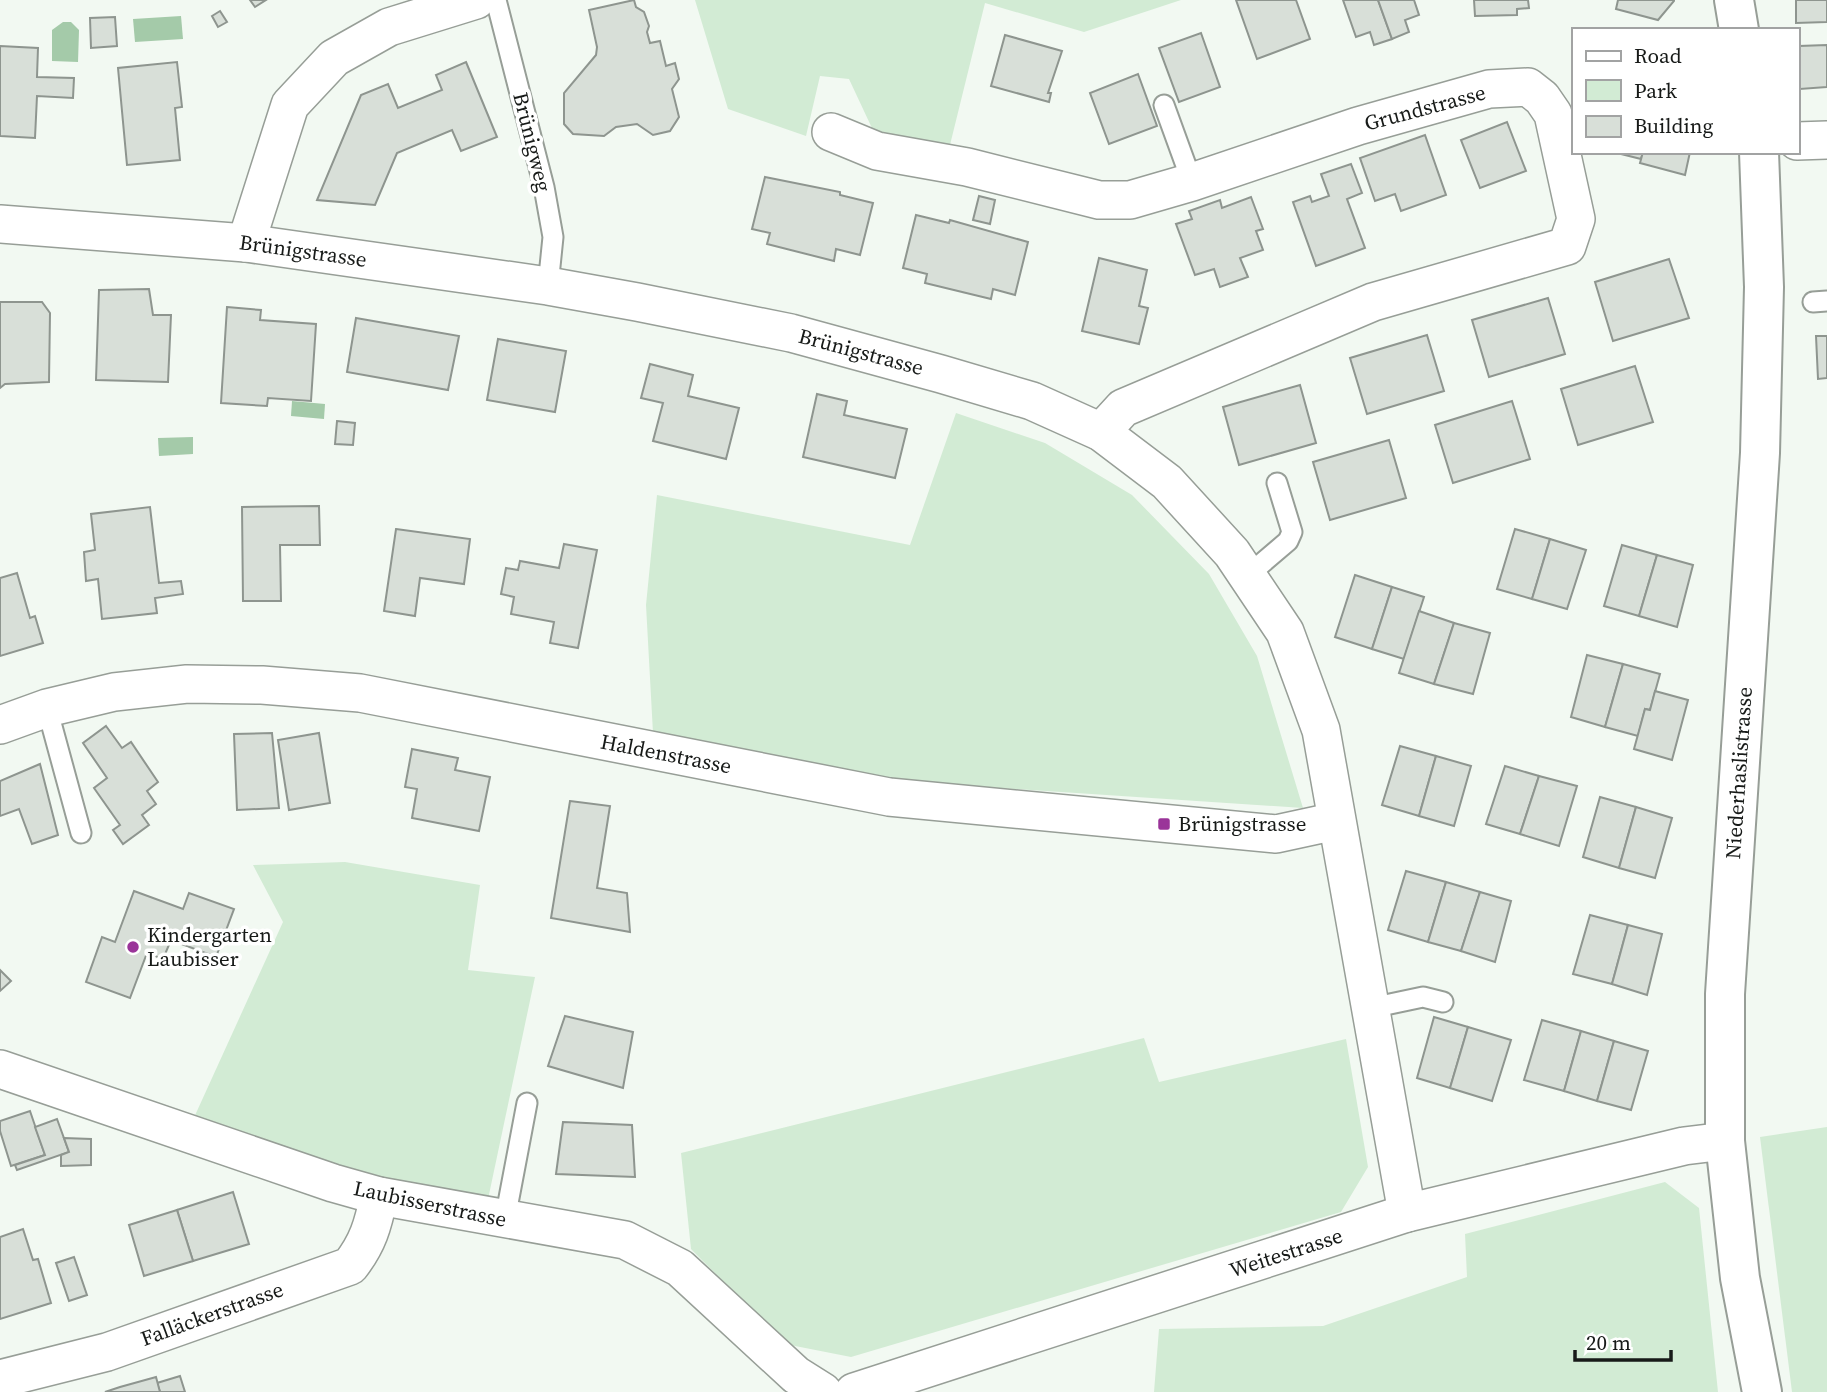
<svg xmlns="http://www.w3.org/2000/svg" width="1827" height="1392" font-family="'Source Serif 4',serif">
	<rect width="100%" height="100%" fill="#f2f9f2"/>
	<g fill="#d2ebd4">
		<polygon points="695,0 1181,0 1084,32 985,3 948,153 878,141 849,79 820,76 806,136 728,109"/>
		<polygon points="956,413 1045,443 1132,495 1209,574 1257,656 1303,808 893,781 653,733 646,605 657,495 910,545"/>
		<polygon points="345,862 480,885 468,970 535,977 487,1204 314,1168 192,1122 283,922 253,865"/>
		<polygon points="1144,1038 1159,1082 1346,1039 1368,1167 1341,1212 851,1357 785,1344 691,1249 681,1153"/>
		<polygon points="1827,1127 1827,1392 1792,1392 1760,1137"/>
		<polygon points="1665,1182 1699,1208 1718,1392 1154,1392 1159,1329 1323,1326 1467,1277 1465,1234"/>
	</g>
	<g fill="#a4caa9">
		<polygon points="181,16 183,39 135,42 133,19"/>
		<polygon points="63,22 71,22 79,30 78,62 52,61 52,30"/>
		<polygon points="292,401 325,404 324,419 291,416"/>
		<polygon points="193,437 193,454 159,456 158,438"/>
	</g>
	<g fill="#d8dfd8" stroke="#8e958f" stroke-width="2">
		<polygon points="250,0 266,0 255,7"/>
		<polygon points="634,0 636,7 644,12 649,26 647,32 650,43 660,41 666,66 675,63 679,79 672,89 679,117 670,131 653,135 637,124 616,127 604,136 573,134 564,124 564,93 596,55 597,47 589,10"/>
		<polygon points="1236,0 1296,0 1310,39 1257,59"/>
		<polygon points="1343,0 1378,0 1392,39 1374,45 1370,32 1356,37"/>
		<polygon points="1378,0 1414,0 1419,15 1405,20 1409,32 1392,39"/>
		<polygon points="1474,0 1528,0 1529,8 1517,9 1517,15 1475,16"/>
		<polygon points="1618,0 1674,0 1674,1 1658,20 1616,9"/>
		<polygon points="1796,0 1827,0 1827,22 1796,23"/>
		<polygon points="220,11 227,22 218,27 212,16"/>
		<polygon points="115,17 117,46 91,48 90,18"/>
		<polygon points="1201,33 1220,87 1179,102 1159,48"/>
		<polygon points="1005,35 1062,51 1048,93 1051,93 1049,102 991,86"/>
		<polygon points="1827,45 1827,87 1800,89 1799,46"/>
		<polygon points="0,46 38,48 37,77 74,78 73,98 37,96 35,138 0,136"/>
		<polygon points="177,62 182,107 175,108 180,160 127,165 118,68"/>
		<polygon points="466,62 497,137 461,151 452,130 397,153 375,205 317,200 361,95 388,84 398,108 442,90 436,75"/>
		<polygon points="1138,74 1157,126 1109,144 1090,93"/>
		<polygon points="1507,122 1526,171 1480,188 1461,140"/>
		<polygon points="1425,135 1446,195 1401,211 1395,194 1375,201 1360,158"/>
		<polygon points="1613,152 1643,152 1641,159"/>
		<polygon points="1643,152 1690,152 1685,175 1640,163"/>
		<polygon points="1351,164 1362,193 1347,199 1365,248 1316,266 1293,202 1310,196 1312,202 1329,196 1321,174"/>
		<polygon points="765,177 840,192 840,195 873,203 860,255 836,249 834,261 767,244 770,233 752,229"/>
		<polygon points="979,196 995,200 990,224 973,220"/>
		<polygon points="1251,197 1263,229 1256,231 1263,250 1240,258 1248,277 1220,287 1214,269 1195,275 1176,224 1192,219 1189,211 1220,200 1222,208"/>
		<polygon points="916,215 949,223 950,220 1028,242 1015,295 993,289 991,299 925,283 927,274 903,268"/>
		<polygon points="1099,258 1147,270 1139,306 1148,308 1139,344 1082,331"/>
		<polygon points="1669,259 1689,318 1613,341 1595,282"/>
		<polygon points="149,289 153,315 171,315 168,382 96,380 99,290"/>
		<polygon points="1548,298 1565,354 1489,377 1472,320"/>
		<polygon points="0,302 42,302 50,313 49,382 5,384 0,388"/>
		<polygon points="227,307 261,310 260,320 316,324 311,401 268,398 267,406 221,403"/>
		<polygon points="356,318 459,336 448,390 347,372"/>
		<polygon points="1427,335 1444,391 1367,414 1350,358"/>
		<polygon points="1816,336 1827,336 1827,378 1818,379"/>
		<polygon points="498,339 566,351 555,412 487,400"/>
		<polygon points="650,364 693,375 688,396 739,408 726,459 653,441 663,403 641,398"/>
		<polygon points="1635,366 1653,422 1578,445 1561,389"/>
		<polygon points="1300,385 1316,443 1239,465 1223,407"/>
		<polygon points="817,394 847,401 844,415 907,429 895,478 803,457"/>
		<polygon points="1512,401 1530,459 1453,483 1435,425"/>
		<polygon points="337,421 355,423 353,445 335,444"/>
		<polygon points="1389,440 1406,498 1330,520 1313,462"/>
		<polygon points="319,506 320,545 280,545 281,601 243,601 242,507"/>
		<polygon points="150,507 159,583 181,581 183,594 155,598 157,613 102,619 98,579 86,581 84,552 95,550 91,514"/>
		<polygon points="396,529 470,539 464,584 420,578 415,616 384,611"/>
		<polygon points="1515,529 1550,539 1532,599 1497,589"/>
		<polygon points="1550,539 1586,550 1567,609 1532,599"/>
		<polygon points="564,544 597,550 578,648 550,643 554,622 511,614 514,597 501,594 506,568 518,570 520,561 559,568"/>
		<polygon points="1622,545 1657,555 1639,616 1604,606"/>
		<polygon points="1657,555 1693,565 1677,627 1639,616"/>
		<polygon points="17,573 30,618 35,616 43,643 0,656 0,578"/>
		<polygon points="1355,575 1392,587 1372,649 1335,637"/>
		<polygon points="1392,587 1424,597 1404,659 1372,649"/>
		<polygon points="1419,611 1454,623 1434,684 1399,673"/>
		<polygon points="1454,623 1490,633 1473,694 1434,684"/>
		<polygon points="1587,655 1623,664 1605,727 1571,717"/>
		<polygon points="1623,664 1660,674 1650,710 1645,709 1638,736 1605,727"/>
		<polygon points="1655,691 1688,700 1672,760 1634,749 1645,709 1650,710"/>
		<polygon points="106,726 122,748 131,742 158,782 147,791 156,804 142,815 149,825 123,844 113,830 120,825 94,788 107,778 83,743"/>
		<polygon points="272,733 279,808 237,810 234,734"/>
		<polygon points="319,733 330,803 289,810 278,740"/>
		<polygon points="1400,746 1436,756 1419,816 1382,805"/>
		<polygon points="412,749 458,758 455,770 490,777 479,831 412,818 417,789 405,787"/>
		<polygon points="1436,756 1471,766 1454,826 1419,816"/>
		<polygon points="40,764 58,835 32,844 19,809 0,816 0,781"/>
		<polygon points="1505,766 1539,776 1520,834 1486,824"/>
		<polygon points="1539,776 1577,786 1559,846 1520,834"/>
		<polygon points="1600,797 1636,807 1619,868 1583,857"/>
		<polygon points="570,801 610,806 597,888 627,893 630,932 551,918"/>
		<polygon points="1636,807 1672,818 1655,878 1619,868"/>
		<polygon points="1406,871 1446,882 1428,942 1388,930"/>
		<polygon points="1446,882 1480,892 1461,951 1428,942"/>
		<polygon points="134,891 183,909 189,893 234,909 216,957 171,940 163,959 147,953 130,998 86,982 102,937 115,942"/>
		<polygon points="1480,892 1511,901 1495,962 1461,951"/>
		<polygon points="1590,915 1628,925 1612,984 1573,974"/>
		<polygon points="1628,925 1662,934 1647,995 1612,984"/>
		<polygon points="0,970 11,981 0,991"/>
		<polygon points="565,1016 633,1032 623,1088 548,1066"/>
		<polygon points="1434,1017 1468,1027 1450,1088 1417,1078"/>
		<polygon points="1542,1020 1581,1031 1564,1091 1524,1080"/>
		<polygon points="1468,1027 1511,1040 1492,1101 1450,1088"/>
		<polygon points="1581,1031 1614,1041 1597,1101 1564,1091"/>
		<polygon points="1614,1041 1648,1051 1631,1110 1597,1101"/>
		<polygon points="30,1111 45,1155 11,1166 0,1131 0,1121"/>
		<polygon points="57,1119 69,1152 17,1170 15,1165 45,1155 35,1127"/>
		<polygon points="563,1122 632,1125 635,1177 556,1174"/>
		<polygon points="64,1138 91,1139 91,1165 61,1166 61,1155 69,1152"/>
		<polygon points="233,1192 249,1244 193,1261 177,1210"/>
		<polygon points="177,1210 193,1261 144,1276 129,1225"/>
		<polygon points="23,1229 33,1260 38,1259 51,1303 0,1319 0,1237"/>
		<polygon points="74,1257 87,1295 69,1301 56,1263"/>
		<polygon points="180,1376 185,1392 160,1392 157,1383"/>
		<polygon points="156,1377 160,1392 105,1392 120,1387"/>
	</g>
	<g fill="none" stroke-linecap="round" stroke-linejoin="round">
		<defs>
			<g id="service">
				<polyline points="496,0 544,187 553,237 548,286"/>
				<polyline points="1164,105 1192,182"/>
				<polyline points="1813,302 1827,301"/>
				<polyline points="1247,576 1288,541 1292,532 1277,483"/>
				<polyline points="47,708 81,833"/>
				<polyline points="1371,1008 1423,997 1443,1002"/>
				<polyline points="505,1219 527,1103"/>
			</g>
			<g id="minor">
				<polyline points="831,132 877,151 967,167 1099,200 1130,200 1192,182 1358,126 1489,89 1528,87 1542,98 1553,114 1576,219 1567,246 1373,302 1123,408 1101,432"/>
				<polyline points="1797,141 1827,140"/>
				<polyline points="0,224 246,243 548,286 637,302 791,333 941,374 1032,401 1101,432 1167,482 1232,553 1285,632 1321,730 1407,1213"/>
				<polyline points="246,243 290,105 334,58 389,27 476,0"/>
				<polyline points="0,725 47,708 114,692 187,684 262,685 360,693 889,797 1276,834 1336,821"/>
				<polyline points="0,1069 333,1183 379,1196 625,1240 680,1268 796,1375 823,1392"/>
				<path d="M0,1379L107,1352L350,1266C368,1243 373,1225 379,1196"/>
				<polyline points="854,1392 1407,1213 1684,1146 1725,1141"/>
			</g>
			<g id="tertiary">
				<polyline points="1734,0 1739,30"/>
				<polyline points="1759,152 1764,287 1760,453 1725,994 1725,1141 1740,1278 1762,1392"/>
			</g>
		</defs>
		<use href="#service" stroke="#979e97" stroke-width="23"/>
		<use href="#minor" stroke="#979e97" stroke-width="40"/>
		<use href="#tertiary" stroke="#979e97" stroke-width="42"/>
		<use href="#service" stroke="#fff" stroke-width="19"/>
		<use href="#minor" stroke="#fff" stroke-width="37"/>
		<use href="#tertiary" stroke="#fff" stroke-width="38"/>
	</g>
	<g fill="#9a3499" stroke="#fff" stroke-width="2.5">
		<rect x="1157" y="817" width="14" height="14" rx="3.5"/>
		<circle cx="133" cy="947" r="7"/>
	</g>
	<g text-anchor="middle" stroke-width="7" stroke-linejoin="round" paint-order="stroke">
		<g font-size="21" fill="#171a18" stroke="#fff">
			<text transform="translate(1425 108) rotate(-15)" y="7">Grundstrasse</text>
			<text transform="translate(532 142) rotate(76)" y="7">Brünigweg</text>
			<text transform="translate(303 251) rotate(8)" y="7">Brünigstrasse</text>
			<text transform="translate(861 352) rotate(15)" y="7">Brünigstrasse</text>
			<text transform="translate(666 754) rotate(11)" y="7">Haldenstrasse</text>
			<text transform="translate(1739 773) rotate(-86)" y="7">Niederhaslistrasse</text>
			<text transform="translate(430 1204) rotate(12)" y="7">Laubisserstrasse</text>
			<text transform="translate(1286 1253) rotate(-18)" y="7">Weitestrasse</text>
			<text transform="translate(212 1314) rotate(-20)" y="7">Falläckerstrasse</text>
		</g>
		<g font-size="21" fill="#171a18" stroke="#fff" text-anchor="start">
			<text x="1178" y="831">Brünigstrasse</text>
			<text x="147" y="942">Kindergarten<tspan x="147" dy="24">Laubisser</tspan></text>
		</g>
	</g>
	<rect x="1572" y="28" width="228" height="126" fill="#ffffff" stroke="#a2a3a3" stroke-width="2"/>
	<rect x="1586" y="51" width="35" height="10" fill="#ffffff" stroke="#a2a3a3" stroke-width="2"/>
	<text x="1634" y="63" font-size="21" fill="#171a18">Road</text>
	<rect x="1586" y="80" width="35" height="21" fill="#d2ebd4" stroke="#a2a3a3" stroke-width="2"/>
	<text x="1634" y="98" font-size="21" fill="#171a18">Park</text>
	<rect x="1586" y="116" width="35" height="21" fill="#d8dfd8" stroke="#a2a3a3" stroke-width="2"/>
	<text x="1634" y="133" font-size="21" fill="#171a18">Building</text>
	<path d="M1575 1350v10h96v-10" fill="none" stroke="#171a18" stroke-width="3.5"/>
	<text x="1586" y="1350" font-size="21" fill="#171a18" stroke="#ffffff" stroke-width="5" paint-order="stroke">20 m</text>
</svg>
